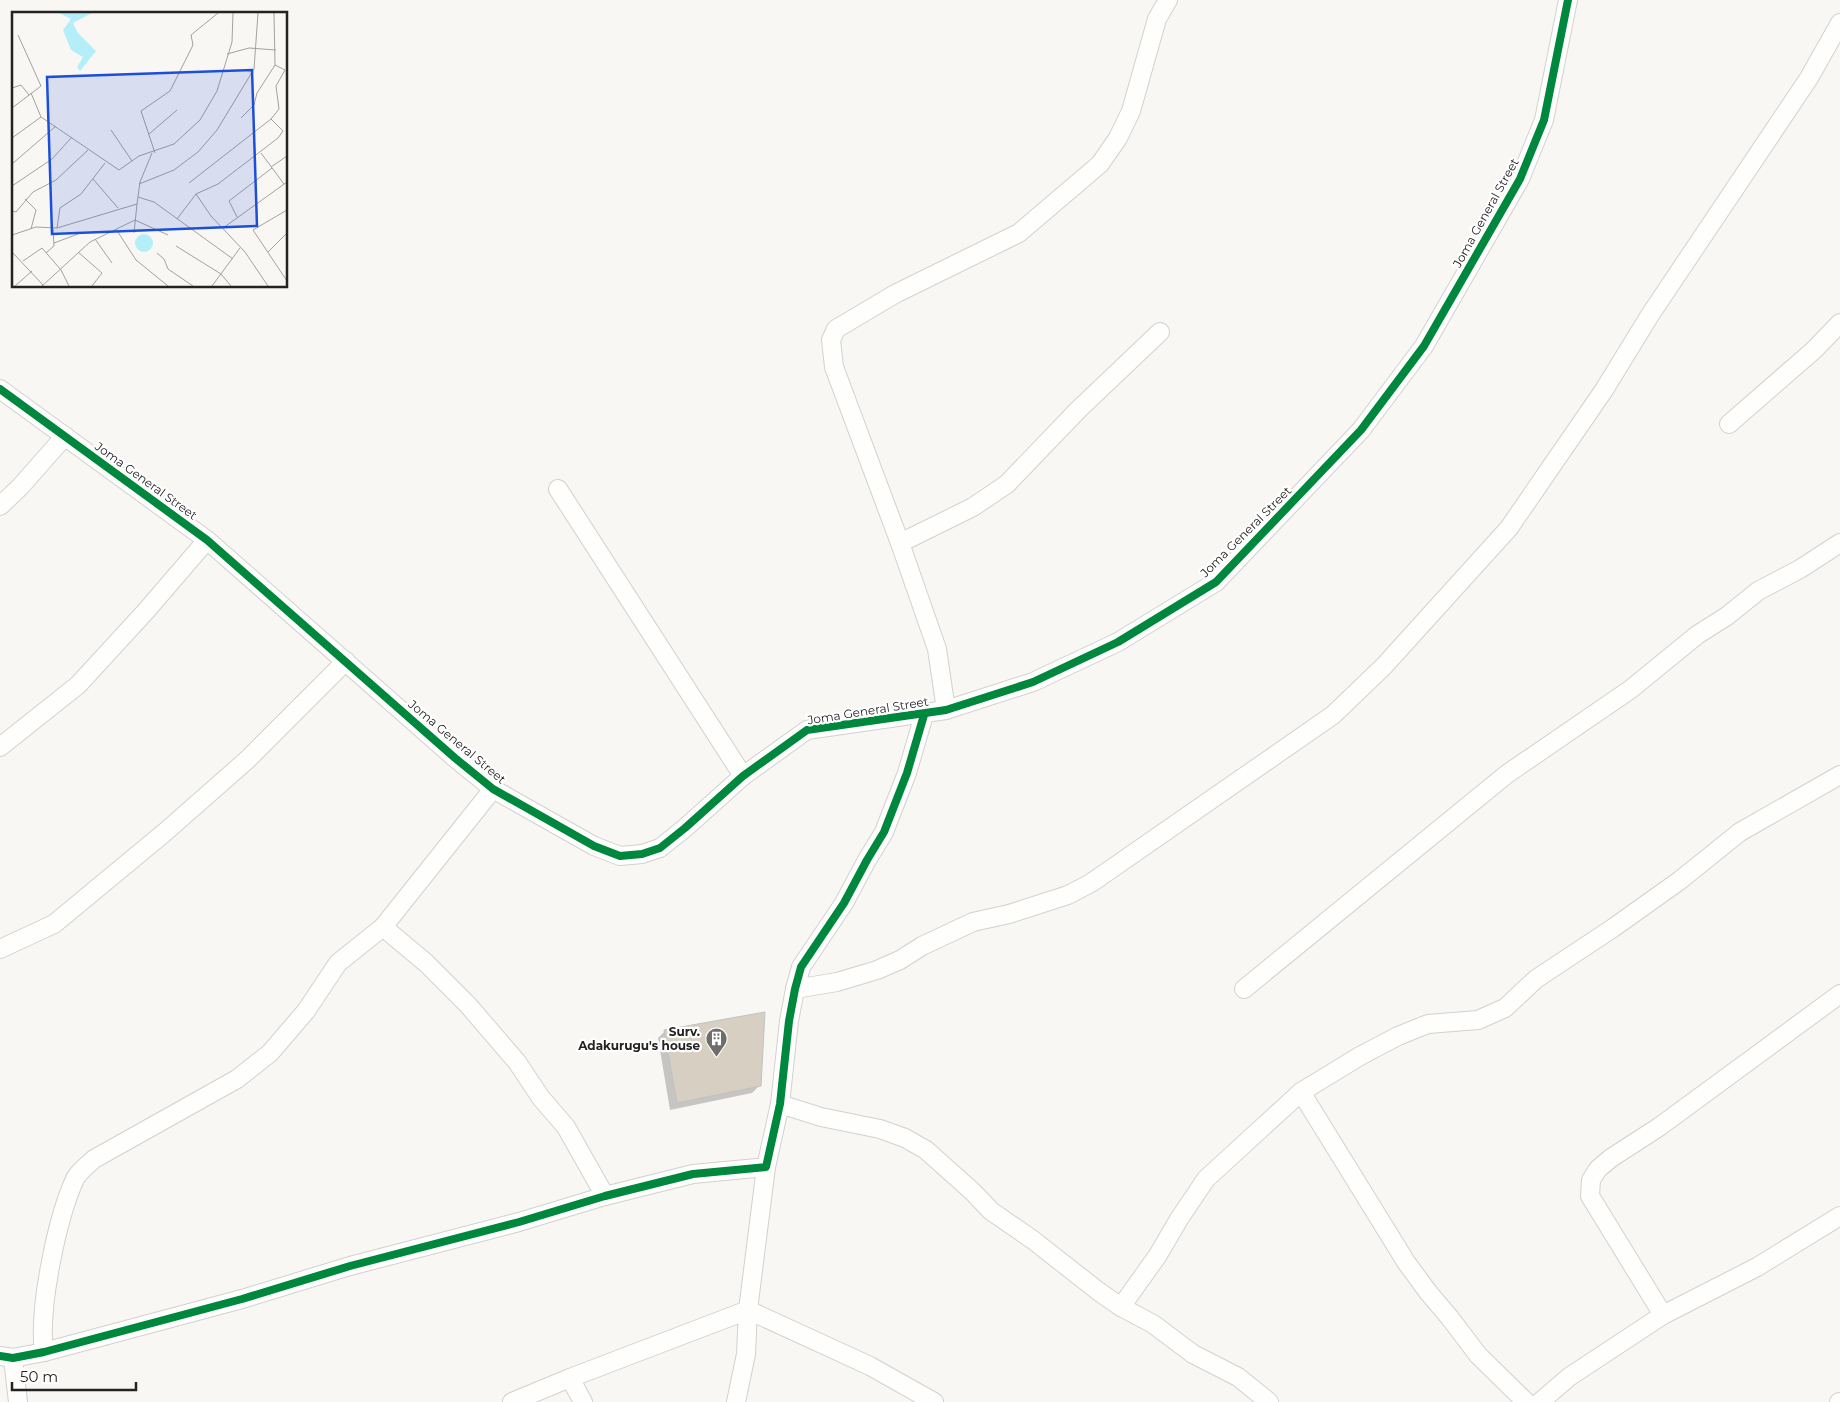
<svg xmlns="http://www.w3.org/2000/svg" width="1840" height="1402" font-family="Montserrat,sans-serif">
	<rect width="100%" height="100%" fill="#f9f7f4"/>
	<polygon fill="#0003" points="665,1031 760,1085 752,1093 670,1110 658,1038"/>
	<polygon fill="#d6cfc2" stroke="#c2c1bf" points="765,1012 761,1086 677,1103 664,1030"/>
	<g fill="none" stroke-linecap="round" stroke-linejoin="round">
		<defs>
			<g id="minor">
				<polyline points="0,389 207,540 455,758 493,789 594,846 620,856 642,854 660,848 685,828 743,776 807,730 946,710 1033,682 1118,642 1216,582 1361,430 1424,346 1520,179 1544,120 1568,0"/>
				<polyline points="1729,424 1814,350 1840,323"/>
				<polyline points="558,489 743,776"/>
				<polyline points="0,506 20,487 65,436"/>
				<polyline points="900,543 973,507 1007,484 1078,410 1160,332"/>
				<polyline points="946,710 937,649 900,543 834,367 831,340 836,329 895,294 1019,233 1100,164 1118,138 1131,111 1157,19 1168,0"/>
				<polyline points="0,747 78,685 146,611 207,540"/>
				<polyline points="383,927 426,963 468,1005 517,1062 541,1098 566,1127 605,1196"/>
				<polyline points="0,949 54,924 164,833 247,760 346,661"/>
				<polyline points="795,989 837,982 877,970 900,960 922,946 973,922 1009,914 1068,895 1091,883 1333,715 1384,666 1509,528 1604,390 1650,315 1809,78 1840,23"/>
				<polyline points="1244,989 1507,774 1631,689 1697,635 1727,616 1758,591 1800,569 1840,543"/>
				<polyline points="1301,1092 1406,1262 1428,1292 1450,1318 1478,1355 1526,1402"/>
				<polyline points="780,1104 821,1117 880,1129 905,1138 926,1150 973,1192 991,1211 1033,1240 1098,1291 1121,1307 1153,1324 1193,1354 1238,1377 1269,1402"/>
				<polyline points="1121,1307 1158,1255 1179,1219 1206,1179 1301,1092 1360,1056 1398,1036 1428,1024 1478,1020 1505,1008 1536,979 1613,928 1679,881 1740,832 1840,775"/>
				<polyline points="1663,1315 1590,1196 1591,1180 1598,1169 1611,1158 1659,1127 1840,994"/>
				<path d="M44,1352C38,1309 57,1218 75,1179C79,1171 88,1165 94,1159L237,1079L270,1053L306,1011L338,963L383,927L493,789"/>
				<polyline points="0,1356 13,1358 44,1352 242,1299 350,1266 519,1222 605,1196 693,1174 766,1167 780,1104 789,1021 795,989 801,967 844,903 867,860 884,832 907,773 924,715"/>
				<polyline points="13,1358 18,1402"/>
				<polyline points="570,1378 583,1402"/>
				<polyline points="512,1402 570,1378 748,1310 870,1366 934,1402"/>
				<polyline points="736,1402 746,1354 748,1310 766,1167"/>
				<polyline points="1540,1402 1569,1377 1663,1315 1757,1267 1840,1216"/>
				<polyline points="1839,1402 1840,1402"/>
			</g>
		</defs>
		<use href="#minor" stroke="#d3d1d0" stroke-width="20"/>
		<use href="#minor" stroke="#fefefd" stroke-width="18"/>
		<defs>
			<g id="cycleway">
				<polyline points="0,389 207,540 455,758 493,789 594,846 620,856 642,854 660,848 685,828 743,776 807,730 946,710 1033,682 1118,642 1216,582 1361,430 1424,346 1520,179 1544,120 1568,0"/>
				<polyline points="0,1356 13,1358 44,1352 242,1299 350,1266 519,1222 605,1196 693,1174 766,1167 780,1104 789,1021 795,989 801,967 844,903 867,860 884,832 907,773 924,715"/>
			</g>
		</defs>
		<use href="#cycleway" stroke="#fff" stroke-width="11"/>
		<use href="#cycleway" stroke="#00873e" stroke-width="8"/>
	</g>
	<defs>
		<symbol id="building-pin" viewBox="-11 -11 22 30"><path d="M0 17L-7.5 6A9.5 9.5 0 1 1 7.5 6Z" fill="#6f6d6b" stroke="#fff"/><path d="M-4-6H4V6H1V3H-1V6H-4ZM-2.5-4.3h1.7v1.8h-1.7ZM.8-4.3h1.7v1.8H.8ZM-2.5-1h1.7V.8h-1.7ZM.8-1h1.7V.8H.8Z" fill="#fff"/></symbol>
	</defs>
	<g fill-rule="evenodd">
		<use href="#building-pin" x="704" y="1026" width="25" height="34"/>
	</g>
	<g text-anchor="middle" stroke-width="4.5" stroke-linejoin="round" paint-order="stroke">
		<g font-size="12" fill="#242321" stroke="#fff">
			<text transform="translate(1486 213) rotate(-61)" y="4">Joma General Street</text>
			<text transform="translate(146 481) rotate(36)" y="4">Joma General Street</text>
			<text transform="translate(1246 532) rotate(-45)" y="4">Joma General Street</text>
			<text transform="translate(868 711) rotate(-9)" y="4">Joma General Street</text>
			<text transform="translate(457 742) rotate(40)" y="4">Joma General Street</text>
		</g>
		<g font-size="12" font-weight="bold" fill="#242321" stroke="#fff" text-anchor="end">
			<text x="700" y="1036">Surv.<tspan x="700" dy="14">Adakurugu's house</tspan></text>
		</g>
	</g>
	<g transform="translate(12 12)">
		<rect width="275" height="275" fill="#f9f7f4"/>
		<path d="M47,1H80L61,11L66,21L84,39L68,59L65,55L71,45L59,38L51,18L59,7ZM123 231a9 9 0 1 1 18 0a9 9 0 1 1-18 0Z" fill="#b4eff9"/>
		<path fill="none" stroke="#a4a2a0" stroke-width="1" d="M215,42L237,36L264,38M0,76L9,73L17,83M19,81L29,105M0,96L29,74L6,23M229,106L242,93L245,81L263,53M99,118L120,149M137,122L165,98M0,126L29,105L107,158L127,144L162,132L188,108L205,79L220,30L221,1M143,141L129,99L158,79L181,33L179,23L206,1M249,141L272,172M0,152L44,114M259,155L275,144M81,167L106,196M177,171L259,107L267,97L264,74L273,58L263,53L262,1M127,172L162,158L186,140L205,118L242,57L246,1M0,174L40,147L60,125M184,182L199,204L233,240L256,274M126,185L142,190L221,247M13,187L24,198L19,217M275,198L241,218L275,269M0,199L4,200L21,180L44,168L76,138M225,205L217,189L260,156M165,207L184,182L206,172L266,126L271,119L259,107M45,216L48,196L69,182L93,151M211,216L275,170M104,217L124,248L156,274M122,221L125,192M0,223L24,215L45,216L125,192L128,170L140,141M83,227L100,251M42,231L66,222M164,234L209,262L219,274M0,240L31,273M66,240L90,261L80,274M256,240L275,221M34,241L42,234L41,217M145,241L152,247L156,257L181,274M11,249L30,236L49,258L57,274M3,274L20,259M30,274L78,230L123,208L156,223M200,274L228,236"/>
		<path fill="#1d4ed8" fill-opacity="0.15" stroke="#1d4ed8" stroke-width="2.5" d="M240,58L245,214L40,222L35,65Z"/>
		<rect width="275" height="275" fill="none" stroke="#242321" stroke-width="2.5"/>
	</g>
	<path d="M12 1382v8h124v-8" fill="none" stroke="#242321" stroke-width="2.5"/>
	<text x="20" y="1382" font-size="15" fill="#242321" stroke="#ffffff" stroke-width="4" paint-order="stroke">50 m</text>
</svg>
